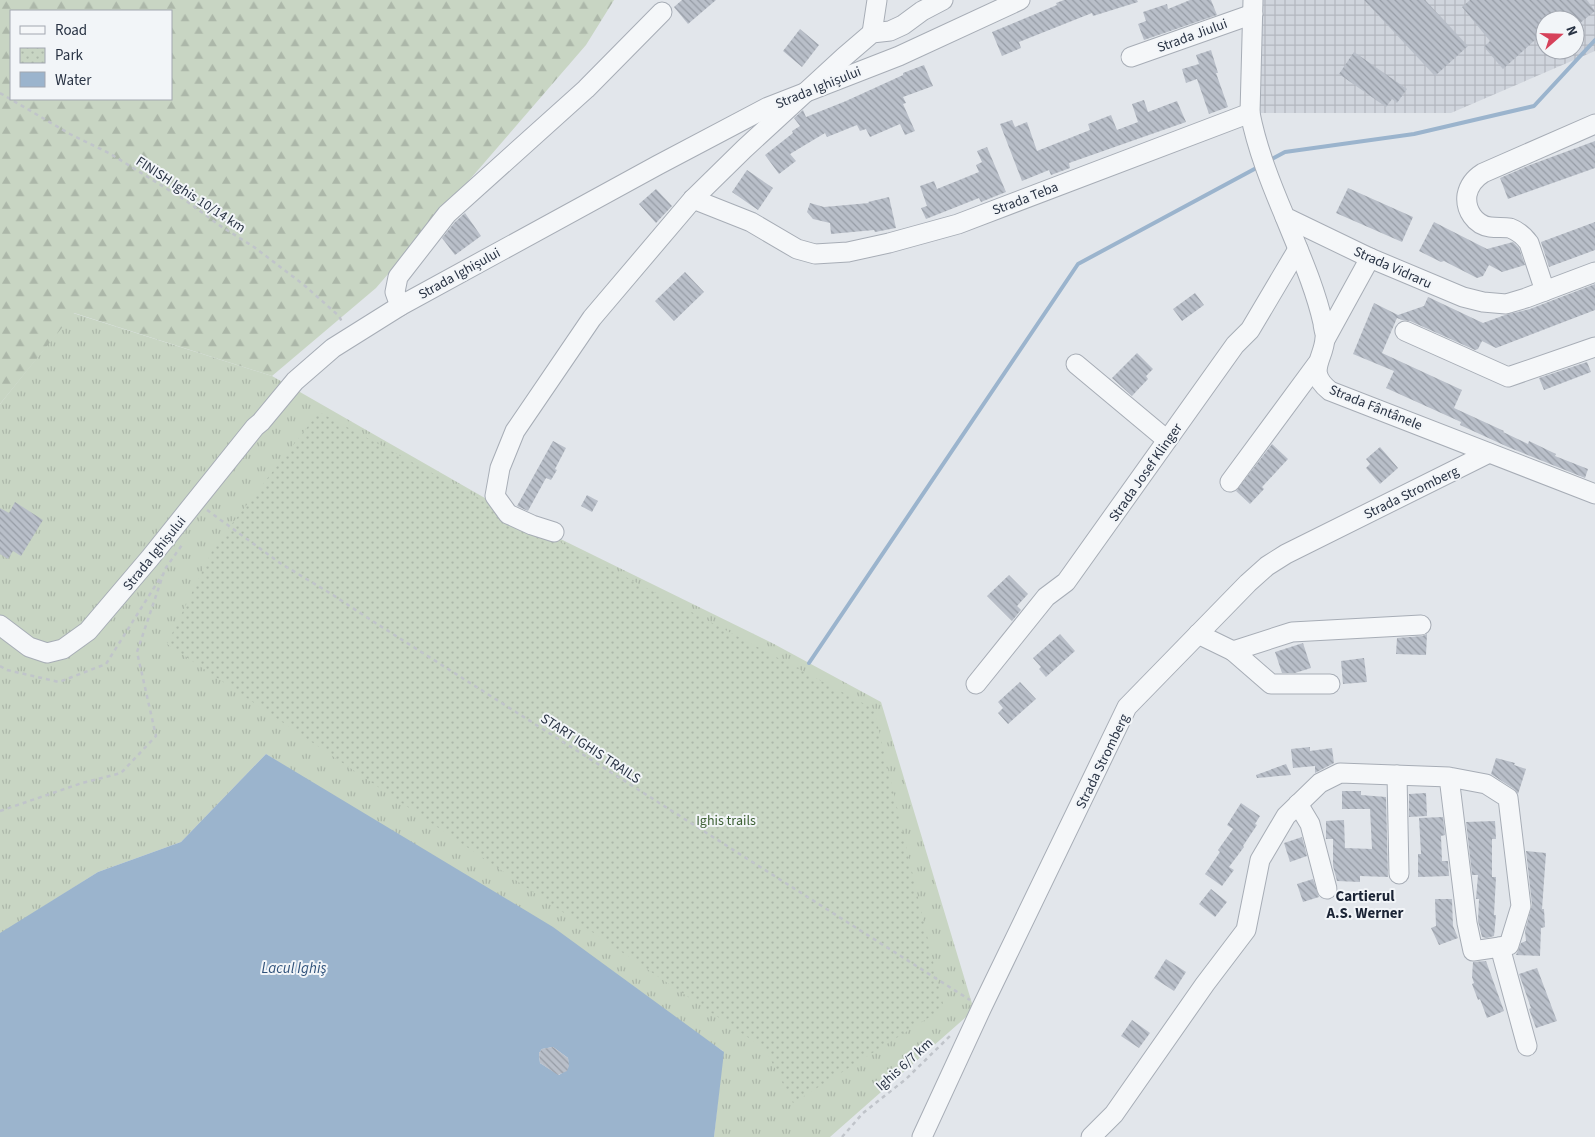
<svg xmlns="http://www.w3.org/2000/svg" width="1595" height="1137" font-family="'Source Sans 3',sans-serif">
	<defs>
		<pattern id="industrial-grid" width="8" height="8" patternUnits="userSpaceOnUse" patternTransform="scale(1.25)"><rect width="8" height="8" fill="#d0d5dd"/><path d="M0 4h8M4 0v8" fill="none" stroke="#b3b7bf"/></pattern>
		<pattern id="grass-tufts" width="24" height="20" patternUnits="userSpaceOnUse" patternTransform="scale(1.25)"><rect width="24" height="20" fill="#c8d5c3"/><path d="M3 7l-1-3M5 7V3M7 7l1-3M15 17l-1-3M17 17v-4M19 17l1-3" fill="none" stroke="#acb7a9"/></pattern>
		<pattern id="forest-firs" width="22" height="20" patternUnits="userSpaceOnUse" patternTransform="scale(1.25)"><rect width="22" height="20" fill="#c8d5c3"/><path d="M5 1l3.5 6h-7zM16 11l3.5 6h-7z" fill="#acb7a9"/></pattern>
		<pattern id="park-dots" width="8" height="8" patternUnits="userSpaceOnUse" patternTransform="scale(1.25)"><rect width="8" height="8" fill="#c8d5c3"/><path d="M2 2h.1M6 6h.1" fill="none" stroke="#acb7a9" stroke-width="1.8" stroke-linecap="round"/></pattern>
		<pattern id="building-back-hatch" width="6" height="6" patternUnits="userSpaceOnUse" patternTransform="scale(1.25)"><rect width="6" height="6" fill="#b9bfc9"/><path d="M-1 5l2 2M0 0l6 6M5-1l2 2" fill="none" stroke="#969ca5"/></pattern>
	</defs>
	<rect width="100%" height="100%" fill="#e2e6eb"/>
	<path fill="url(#industrial-grid)" fill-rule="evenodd" d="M1253,0H1595V51L1451,113H1250ZM1545,20H1575V50H1545Z"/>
	<polygon fill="url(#grass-tufts)" points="73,313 272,376 532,525 774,644 881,702 974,1010 830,1137 714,1137 723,1051 266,754 181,842 98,872 0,934 0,404"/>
	<path fill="url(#forest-firs)" fill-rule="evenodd" d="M0,0H614L586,45L376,288L272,376L74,313L0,404ZM11,11H171V99H11Z"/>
	<polygon fill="url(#park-dots)" points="319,412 590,558 874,709 944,1008 793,1103 765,1049 167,644 214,547"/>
	<path fill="#9bb4cd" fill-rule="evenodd" d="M266,754L553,927L724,1052L714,1137H0V933L98,872L181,842ZM553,1047L568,1058C569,1068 567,1070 559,1075L540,1063L539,1053L542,1049Z"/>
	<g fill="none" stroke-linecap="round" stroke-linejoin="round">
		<g stroke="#9bb4cd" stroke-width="4">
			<polyline points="1268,161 1285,152 1414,134 1534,106 1595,40"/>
			<polyline points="809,663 1078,264 1260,166"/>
		</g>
	</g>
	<g fill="url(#building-back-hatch)">
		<polygon points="682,0 716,0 688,24 674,7"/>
		<polygon points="1064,0 1137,0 1138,2 1093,16 1092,13 1019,42 1021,48 1002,56 992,32 1057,5 1056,3"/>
		<polygon points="1190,0 1211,0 1217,15 1144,40 1138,24 1146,21 1143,12 1167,4 1168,9"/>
		<polygon points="1364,0 1425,0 1468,46 1435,76"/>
		<polygon points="1470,0 1587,0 1595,11 1575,27 1575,20 1568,20 1563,15 1557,20 1545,20 1545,31 1503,69 1484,47 1490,41 1462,7"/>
		<polygon points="800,29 819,45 802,67 783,51"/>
		<polygon points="1211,50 1218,73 1216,73 1228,107 1209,114 1197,79 1186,83 1182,69 1199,64 1196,55"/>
		<polygon points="1354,52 1407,89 1397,103 1392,99 1386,107 1339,74"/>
		<polygon points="924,65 933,86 903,97 906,103 903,104 915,131 905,135 900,124 870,137 866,129 860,131 857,125 827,137 825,133 790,154 796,161 779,174 765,155 793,133 792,131 800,126 794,118 803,110 806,117 846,101 903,75 903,73"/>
		<polygon points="1144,100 1148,112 1177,101 1186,122 1069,163 1070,168 1051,175 1049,170 1022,181 1000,124 1012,120 1015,127 1027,122 1037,151 1090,130 1088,124 1111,115 1117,130 1138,122 1132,104"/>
		<polygon points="1595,141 1595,168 1508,199 1500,178 1530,165"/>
		<polygon points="987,147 1006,192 981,202 979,198 926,219 921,208 927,206 920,186 934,181 937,189 979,172 976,165 982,162 977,151"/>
		<polygon points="747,170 773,188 758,210 732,192"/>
		<polygon points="1348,188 1413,217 1402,242 1336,213"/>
		<polygon points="656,189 672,206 656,223 639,204"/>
		<polygon points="889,197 896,228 875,232 874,230 831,234 830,223 813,219 807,212 810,203 824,207 869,203 868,202"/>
		<polygon points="465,213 481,236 455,255 442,238 455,222"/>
		<polygon points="1434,222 1487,249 1513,242 1519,248 1525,265 1502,272 1489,265 1483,276 1477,278 1444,261 1441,262 1419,251"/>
		<polygon points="1595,222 1595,250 1549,267 1541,242"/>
		<polygon points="685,272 704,292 674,321 655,301"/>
		<polygon points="1595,284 1595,310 1496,348 1482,341 1478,349 1475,350 1410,321 1402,320 1397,318 1382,353 1462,390 1454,408 1504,431 1503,432 1528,444 1529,441 1556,454 1555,456 1588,469 1585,478 1508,447 1460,425 1461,422 1386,388 1394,371 1353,354 1374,303 1398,315 1424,306 1428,297 1483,323 1505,315 1530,309"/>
		<polygon points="1195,293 1204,305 1182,321 1173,309"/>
		<polygon points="1137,353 1153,369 1146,376 1148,379 1132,396 1112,378"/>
		<polygon points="1587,362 1591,372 1544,390 1539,378"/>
		<polygon points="553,441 566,448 555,469 557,470 551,480 546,478 528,511 517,506"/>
		<polygon points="1272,444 1288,459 1262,487 1264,489 1250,504 1236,491"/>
		<polygon points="1380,447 1398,468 1380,484 1366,468 1370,464 1366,459"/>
		<polygon points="587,495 598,501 592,512 581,506"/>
		<polygon points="15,502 43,520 21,556 13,551 8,559 0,554 0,508 9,513"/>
		<polygon points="1009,575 1028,594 1017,606 1021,610 1012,621 987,596"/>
		<polygon points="1060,634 1075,651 1046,677 1039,669 1041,667 1033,658"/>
		<polygon points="1427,634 1426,655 1396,654 1397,638 1422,636"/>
		<polygon points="1303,643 1311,668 1295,673 1282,673 1275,652"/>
		<polygon points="1364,658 1367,682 1343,684 1341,661"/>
		<polygon points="1020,682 1036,699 1008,724 998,713 1003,708 998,702"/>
		<polygon points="1310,747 1310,751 1332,748 1334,763 1315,773 1315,766 1293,768 1291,749"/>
		<polygon points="1496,758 1515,763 1514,765 1526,769 1518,794 1514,789 1491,774"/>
		<polygon points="1286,764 1291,775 1257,778 1256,775"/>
		<polygon points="1342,791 1361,791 1361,795 1386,797 1388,877 1360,876 1360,882 1337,881 1333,866 1333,839 1326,839 1326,821 1344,820 1345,848 1372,849 1370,809 1342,809"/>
		<polygon points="1426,793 1427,816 1409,817 1409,794"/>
		<polygon points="1241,803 1260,816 1255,824 1257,825 1243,846 1244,847 1229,867 1234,870 1222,886 1205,874 1220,852 1218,850 1233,829 1227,825"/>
		<polygon points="1443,817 1445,835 1441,836 1442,861 1448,861 1449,876 1418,877 1418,854 1421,854 1419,818"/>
		<polygon points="1495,821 1496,839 1492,839 1492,877 1496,877 1494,915 1496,915 1494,936 1487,938 1482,937 1478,921 1479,899 1476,899 1478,875 1472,875 1466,822"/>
		<polygon points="1302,837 1307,856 1290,862 1284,843"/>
		<polygon points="1526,851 1546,853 1542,909 1544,909 1545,927 1541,928 1540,956 1516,955 1521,943 1526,941 1525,931 1532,905"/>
		<polygon points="1313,879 1319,897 1303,902 1297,884"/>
		<polygon points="1211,889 1227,902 1215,917 1199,904"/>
		<polygon points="1435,899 1452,899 1453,926 1458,938 1439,945 1431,928 1436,926"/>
		<polygon points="1166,959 1186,972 1174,991 1154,978"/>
		<polygon points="1486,961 1504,1011 1487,1018 1480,999 1478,1000 1472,984 1474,983 1472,977 1473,962"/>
		<polygon points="1537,968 1557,1021 1536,1028 1529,1009 1531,1008 1519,974"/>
		<polygon points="1132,1020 1150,1033 1139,1048 1121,1036"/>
		<polygon points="553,1047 568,1058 569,1066 567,1071 558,1075 540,1063 539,1053 542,1049"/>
	</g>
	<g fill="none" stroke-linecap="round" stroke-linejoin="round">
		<defs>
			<g id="minor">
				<path d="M1253,0L1250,113C1257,149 1271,184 1285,217L1370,258L1463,297L1483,302L1506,304L1526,298L1595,272"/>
				<polyline points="872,33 877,0"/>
				<polyline points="1131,57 1253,14"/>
				<polyline points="693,199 751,222 797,249 815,254 848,252 889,243 958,224 1250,113"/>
				<path d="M1285,217C1299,252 1315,287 1323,323C1323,328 1326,334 1325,338C1324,360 1305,371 1330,391L1595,494"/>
				<path d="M1545,291L1529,243C1524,236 1518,231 1510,228C1504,227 1497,228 1490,227C1475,225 1465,210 1467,195C1469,185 1475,178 1483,173L1595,124"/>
				<polyline points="400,306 395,292 398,277 447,214 586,89 662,12"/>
				<polyline points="1405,331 1508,377 1595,347"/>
				<polyline points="1326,338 1370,258"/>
				<polyline points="1076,364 1167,440"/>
				<polyline points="1230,482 1317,364"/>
				<polyline points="554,532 532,525 508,514 495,496 500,468 515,431 592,318 693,199 744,149 844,57 872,33 890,31 903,25 922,11 943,0"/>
				<polyline points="0,625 29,647 47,653 63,649 88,631 150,558 255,427 261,422 295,381 333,348 400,306 658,165 768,107 899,56 1020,0"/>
				<polyline points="1198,634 1233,651 1292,632 1421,625"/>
				<polyline points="1233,651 1271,684 1330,684"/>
				<polyline points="976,684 1046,597 1066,582 1235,345 1250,330 1298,249"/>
				<polyline points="1397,775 1399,874"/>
				<polyline points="1298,804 1310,824 1327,889"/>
				<polyline points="1500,947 1527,1046"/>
				<polyline points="922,1137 982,1007 1127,707 1248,583 1267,566 1286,554 1489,453"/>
				<polyline points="1091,1137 1114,1114 1205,984 1246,930 1260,860 1286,816 1320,783 1340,773 1449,777 1486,784 1508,798 1521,906 1509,945 1500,947 1473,951 1467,923 1449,777"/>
			</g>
		</defs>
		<use href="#minor" stroke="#a7adb6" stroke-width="21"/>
		<g stroke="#c0c4ca" stroke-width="2.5" stroke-dasharray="4 4" stroke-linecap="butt">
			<polyline points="0,93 70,134 109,153 185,200 219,225 254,247 304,285 339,316 343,324"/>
			<polyline points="207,510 280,563 333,595 374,622 970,1000"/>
			<polyline points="0,666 7,670 59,682 106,664 162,575"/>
			<polyline points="0,811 82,783 121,773 156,736 137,652 165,569 182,545"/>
			<polyline points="842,1137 863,1113 906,1079 952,1034"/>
		</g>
		<use href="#minor" stroke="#f5f7f9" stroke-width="19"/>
	</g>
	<g text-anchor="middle" stroke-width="4" stroke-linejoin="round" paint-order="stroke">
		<g font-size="14" fill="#293344" stroke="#f2f5f8">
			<text transform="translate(1192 35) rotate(-20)" y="5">Strada Jiului</text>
			<text transform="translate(818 87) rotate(-22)" y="5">Strada Ighișului</text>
			<text transform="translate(191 194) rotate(33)" y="5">FINISH Ighis 10/14 km</text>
			<text transform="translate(1025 198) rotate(-21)" y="5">Strada Teba</text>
			<text transform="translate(1393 267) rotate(24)" y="5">Strada Vidraru</text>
			<text transform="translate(459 273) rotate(-29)" y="5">Strada Ighișului</text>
			<text transform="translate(1376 407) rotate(22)" y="5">Strada Fântânele</text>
			<text transform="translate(1145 472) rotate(-55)" y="5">Strada Josef Klinger</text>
			<text transform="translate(1411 492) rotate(-26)" y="5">Strada Stromberg</text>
			<text transform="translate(154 553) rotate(-51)" y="5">Strada Ighișului</text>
			<text transform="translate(591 748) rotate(33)" y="5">START IGHIS TRAILS</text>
			<text transform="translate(1102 761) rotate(-64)" y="5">Strada Stromberg</text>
			<text transform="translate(904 1064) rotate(-42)" y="5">Ighis 6/7 km</text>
		</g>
		<g font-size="14" fill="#3e6135" stroke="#f2f5f8">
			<text x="726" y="825">Ighis trails</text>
		</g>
		<g font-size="15" font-weight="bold" fill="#1b2435" stroke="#f2f5f8">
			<text x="1365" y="901">Cartierul<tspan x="1365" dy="17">A.S. Werner</tspan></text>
		</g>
		<g font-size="15" font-style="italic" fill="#31537b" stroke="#f2f5f8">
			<text x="294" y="973">Lacul Ighiș</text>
		</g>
	</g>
	<rect x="10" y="10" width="162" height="90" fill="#f2f5f8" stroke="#a2a7b0"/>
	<rect x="20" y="26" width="25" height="8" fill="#f5f7f9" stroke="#a2a7b0"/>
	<text x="55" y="35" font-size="15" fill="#293344">Road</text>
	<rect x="20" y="48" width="25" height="15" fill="url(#park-dots)" stroke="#a2a7b0"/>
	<text x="55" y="60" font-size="15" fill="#293344">Park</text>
	<rect x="20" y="72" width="25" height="15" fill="#9bb4cd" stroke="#a2a7b0"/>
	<text x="55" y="85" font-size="15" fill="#293344">Water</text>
	<g transform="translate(1560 35) rotate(70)"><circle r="24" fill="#f2f5f8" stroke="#a2a7b0"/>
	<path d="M0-4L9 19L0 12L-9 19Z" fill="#d6415a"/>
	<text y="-8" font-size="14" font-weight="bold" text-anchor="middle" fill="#293344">N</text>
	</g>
</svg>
